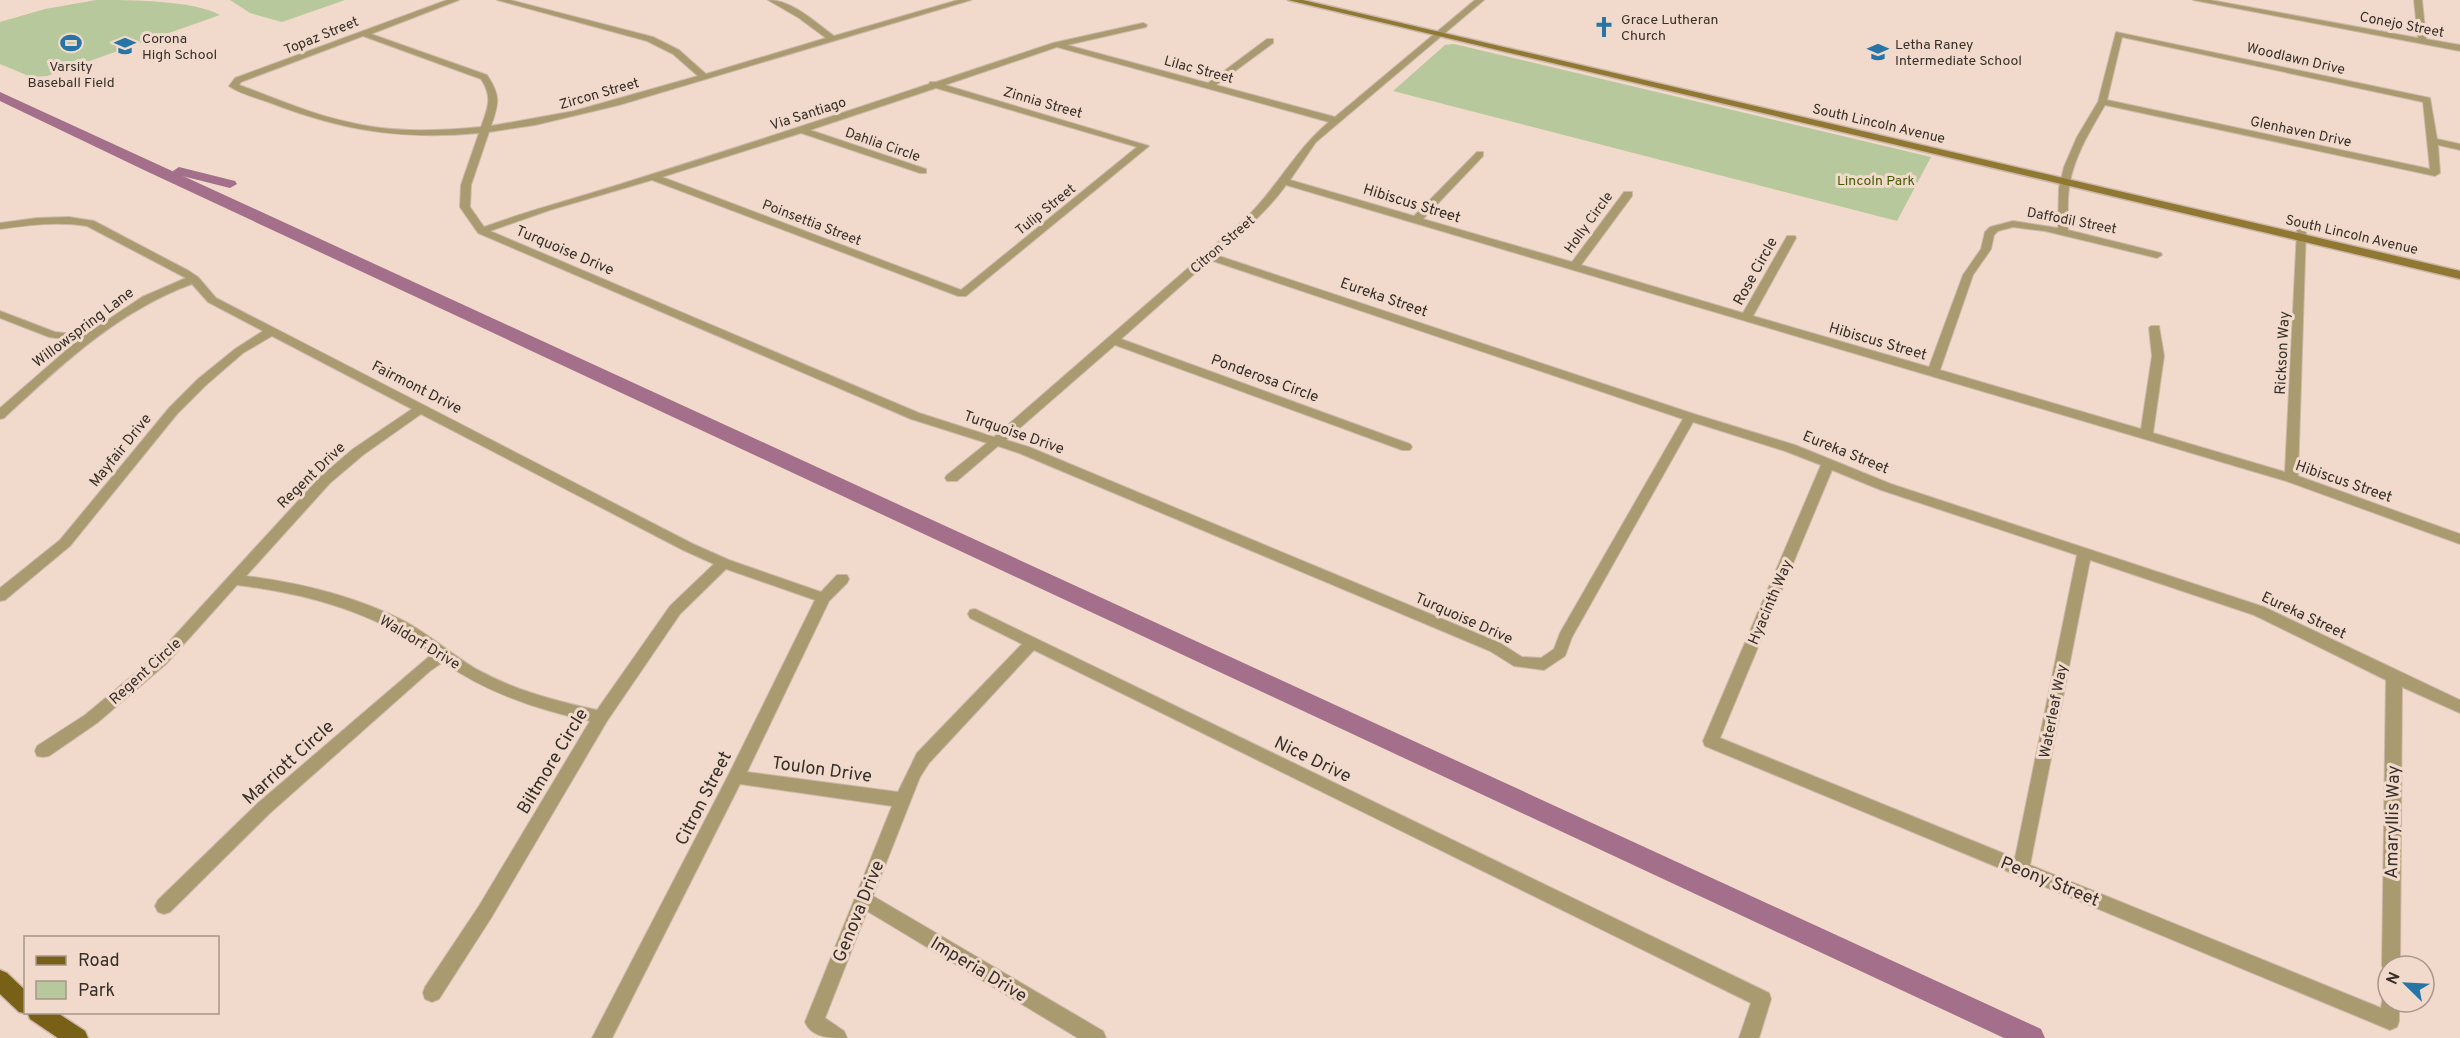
<svg xmlns="http://www.w3.org/2000/svg" width="2460" height="1038" font-family="Overpass,sans-serif">
	<rect width="100%" height="100%" fill="#f1dacb"/>
	<g fill="#b8c89d">
		<path d="M96,0C132,0 191,0 220,15L47,76L31,77L0,64V22L45,9Z"/>
		<polygon points="230,0 345,0 282,22 250,13"/>
		<polygon points="1454,44 1931,157 1897,221 1393,91 1445,45"/>
	</g>
	<g fill="none" stroke-linecap="round" stroke-linejoin="round">
		<g fill="#a36f8b" fill-rule="evenodd">
			<polygon points="0,92 2041,1029 2045,1038 2004,1038 146,171 0,101"/>
			<polygon points="179,167 235,181 237,184 230,188 174,174 173,171"/>
		</g>
		<defs>
			<g id="street">
				<path d="M447,0H459L371,34L487,75C501,96 499,103 491,126L574,111L698,76L673,54L647,41L497,0H510L653,37L679,50L706,74L826,38L799,18L768,0C792,0 815,22 834,36L958,0H971L619,105L535,125L489,132L471,185L470,207L484,227C530,210 577,198 624,183C726,151 828,118 929,84L930,82H936L1053,43L1143,23L1147,25L1146,27L1067,45L1208,83L1267,39H1273V43L1216,85L1335,117L1475,0H1484L1316,142L1290,180L1414,216L1477,152H1483V156L1423,219L1572,262L1624,192H1632V196L1581,265L1743,313L1786,238L1787,236H1795L1796,238L1753,316L1929,367L1963,275L1981,249L1985,232L1990,227L2013,221L2058,228L2059,188L2064,167L2077,137L2098,102L2116,32L2430,98L2437,139L2460,144V150L2438,145L2440,173L2435,176L2105,105C2090,131 2073,158 2069,188C2067,202 2068,216 2068,230L2161,253L2162,255L2157,258L2045,231L2013,227L1998,231L1994,235L1991,249L1973,275L1940,370L2141,429L2152,356L2149,328L2151,326H2159L2164,356L2153,433L2285,472L2297,230L2302,227L2306,228L2298,476L2460,534V544L2286,481L1286,185C1267,212 1241,233 1216,255L1694,414L1795,445L1891,484L2264,607L2460,700V713L2402,687L2400,966H2388V973L2385,972L2382,966L2386,680L2254,615L2090,560L2030,865L2381,1008L2383,996L2388,994V1002H2399V1021L2397,1027L2390,1030L2383,1027L1705,746L1703,741L1821,465L1785,451L1693,422L1572,637L1565,656L1544,670L1514,666L1490,651L1019,453L998,446L957,481H947L945,478L947,475L987,443L911,419L478,233L460,207L461,185L479,133C401,140 344,131 271,103C258,98 240,94 229,86L235,78ZM363,36L481,79C493,97 488,108 481,127C437,131 391,133 348,122C310,114 275,98 239,85L241,82ZM2122,37L2423,102L2430,169L2107,100ZM1057,47L1329,122C1297,148 1278,186 1248,216L994,437L919,413L490,231L550,210L652,180L958,296H966L1149,146L945,85ZM936,88L1137,147L961,290L662,177L801,133L920,173H926V169L810,130ZM1210,260L1683,419L1560,633L1554,649L1541,658L1522,657L1500,643L1029,447L1006,440L1115,345L1402,450H1410L1412,447L1410,444L1121,339ZM1832,470L1881,490L2077,555L2015,858L1720,738Z"/>
				<polygon points="2193,0 2210,0 2418,38 2414,0 2422,0 2426,39 2460,45 2460,51"/>
				<path d="M69,217L94,221L189,271L198,277L216,298L693,544L729,560L821,592L837,575H847L849,579L847,583L829,601L747,772L898,792L917,753L1022,644L970,618L968,614L970,610L975,609L1769,993L1771,999L1759,1038H1739L1751,1003L1034,650L929,763L920,777L873,896L1103,1031L1106,1038H1078L867,911L825,1018L844,1031L847,1038C830,1038 812,1038 805,1022L892,806L740,784L612,1038H592L729,774L815,600L726,569L680,614L607,721L491,918L439,999L432,1002L425,999L423,993L425,987L479,906L590,721C538,710 487,693 443,662L430,671L270,813L170,912L164,914L158,912L155,906L158,900L258,803L432,654C374,612 308,594 237,585L166,664L97,723L49,756L43,757L37,756L35,751L37,746L85,715L156,656L320,477L353,449L412,409L272,336L243,353L206,385L177,414L70,546L5,600L0,601V588L60,540L169,408L198,379L235,349L263,331L208,302L192,284C118,311 61,365 4,418L0,419V408L77,341L49,337L0,318V311L55,332L85,335L142,297L186,278L87,226C58,221 29,225 0,229V223L37,218ZM421,414L683,550L714,564L670,606L597,710C555,701 514,690 476,669C451,654 430,635 404,621C355,596 300,583 246,576L330,483L363,455Z"/>
			</g>
			<polygon id="secondary" points="1288,0 1303,0 2460,271 2460,279"/>
			<polygon id="primary" points="0,970 7,973 26,991 26,1012 56,1012 85,1031 88,1038 58,1038 30,1019 28,1014 19,1012 0,994"/>
		</defs>
		<use href="#street" stroke="#ccb8ab" stroke-width="2"/>
		<use href="#secondary" stroke="#ccb8ab" stroke-width="3"/>
		<use href="#primary" stroke="#ccb8ab" stroke-width="3"/>
		<use href="#street" fill="#aa9a6f" fill-rule="evenodd"/>
		<use href="#secondary" fill="#907832" fill-rule="evenodd"/>
		<use href="#primary" fill="#786016" fill-rule="evenodd"/>
	</g>
	<defs>
		<symbol id="church-bare" viewBox="-9 -9 18 18"><path d="M-1.2-6h2.4v3.5h3.3v2.4h-3.3V6h-2.4V-.1h-3.3v-2.4h3.3Z" fill="#2774a7" stroke="#f1dacb" stroke-width="2.5" paint-order="stroke"/></symbol>
		<symbol id="stadium-bare" viewBox="-9 -9 18 18"><path d="M0-5a6.5 5 0 1 0 0 10a6.5 5 0 1 0 0-10ZM-3.5-1.8h7v3.6h-7Z" fill="#2774a7" stroke="#f1dacb" stroke-width="2.5" paint-order="stroke"/></symbol>
		<symbol id="school-bare" viewBox="-9 -9 18 18"><path d="M0-5L7-2L0 1L-7-2ZM-4 1L0 2.5L4 1V4Q0 6-4 4Z" fill="#2774a7" stroke="#f1dacb" stroke-width="2.5" paint-order="stroke"/></symbol>
	</defs>
	<g fill-rule="evenodd">
		<use href="#church-bare" x="1589" y="12" width="30" height="30"/>
		<use href="#stadium-bare" x="56" y="28" width="30" height="30"/>
		<use href="#school-bare" x="110" y="31" width="30" height="30"/>
		<use href="#school-bare" x="1863" y="37" width="30" height="30"/>
	</g>
	<g text-anchor="middle" stroke-width="6" stroke-linejoin="round" paint-order="stroke">
		<g font-size="14" fill="#372f29" stroke="#f1dacb" text-anchor="start">
			<text x="1621" y="24">Grace Lutheran<tspan x="1621" dy="16">Church</tspan></text>
			<text x="142" y="43">Corona<tspan x="142" dy="16">High School</tspan></text>
			<text x="1895" y="49">Letha Raney<tspan x="1895" dy="16">Intermediate School</tspan></text>
			<text x="71" y="71" text-anchor="middle">Varsity<tspan x="71" dy="16">Baseball Field</tspan></text>
		</g>
		<g font-size="14" fill="#372f29" stroke="#f1dacb">
			<text transform="translate(2402 24) rotate(11)" y="5">Conejo Street</text>
			<text transform="translate(321 35) rotate(-22)" y="5">Topaz Street</text>
			<text transform="translate(2296 58) rotate(13)" y="5">Woodlawn Drive</text>
			<text transform="translate(1199 69) rotate(15)" y="5">Lilac Street</text>
			<text transform="translate(599 93) rotate(-16)" y="5">Zircon Street</text>
			<text transform="translate(1043 102) rotate(16)" y="5">Zinnia Street</text>
			<text transform="translate(808 113) rotate(-18)" y="5">Via Santiago</text>
			<text transform="translate(1879 123) rotate(13)" y="5">South Lincoln Avenue</text>
			<text transform="translate(2301 131) rotate(12)" y="5">Glenhaven Drive</text>
			<text transform="translate(883 144) rotate(19)" y="5">Dahlia Circle</text>
			<text transform="translate(1045 209) rotate(-39)" y="5">Tulip Street</text>
			<text transform="translate(2072 220) rotate(11)" y="5">Daffodil Street</text>
			<text transform="translate(812 222) rotate(21)" y="5">Poinsettia Street</text>
			<text transform="translate(1588 222) rotate(-54)" y="5">Holly Circle</text>
			<text transform="translate(2352 234) rotate(13)" y="5">South Lincoln Avenue</text>
			<text transform="translate(1222 244) rotate(-41)" y="5">Citron Street</text>
		</g>
		<g font-size="14" fill="#465c05" stroke="#f1dacb">
			<text x="1876" y="185">Lincoln Park</text>
		</g>
		<g font-size="15" fill="#372f29" stroke="#f1dacb">
			<text transform="translate(1412 203) rotate(17)" y="5">Hibiscus Street</text>
			<text transform="translate(565 250) rotate(23)" y="5">Turquoise Drive</text>
			<text transform="translate(1755 271) rotate(-61)" y="5">Rose Circle</text>
			<text transform="translate(1384 297) rotate(19)" y="5">Eureka Street</text>
			<text transform="translate(83 327) rotate(-37)" y="5">Willowspring Lane</text>
			<text transform="translate(1878 341) rotate(16)" y="5">Hibiscus Street</text>
			<text transform="translate(2282 353) rotate(-87)" y="5">Rickson Way</text>
			<text transform="translate(1265 378) rotate(20)" y="5">Ponderosa Circle</text>
			<text transform="translate(417 387) rotate(27)" y="5">Fairmont Drive</text>
			<text transform="translate(1014 432) rotate(19)" y="5">Turquoise Drive</text>
			<text transform="translate(120 450) rotate(-51)" y="5">Mayfair Drive</text>
			<text transform="translate(1846 452) rotate(22)" y="5">Eureka Street</text>
			<text transform="translate(311 475) rotate(-44)" y="5">Regent Drive</text>
			<text transform="translate(2344 481) rotate(19)" y="5">Hibiscus Street</text>
			<text transform="translate(1770 602) rotate(-67)" y="5">Hyacinth Way</text>
			<text transform="translate(2304 615) rotate(25)" y="5">Eureka Street</text>
			<text transform="translate(1464 618) rotate(24)" y="5">Turquoise Drive</text>
			<text transform="translate(420 642) rotate(31)" y="5">Waldorf Drive</text>
			<text transform="translate(145 671) rotate(-42)" y="5">Regent Circle</text>
			<text transform="translate(2053 711) rotate(-79)" y="5">Waterleaf Way</text>
		</g>
		<g font-size="18" fill="#372f29" stroke="#f1dacb">
			<text transform="translate(1313 759) rotate(26)" y="6">Nice Drive</text>
			<text transform="translate(552 761) rotate(-59)" y="6">Biltmore Circle</text>
			<text transform="translate(288 762) rotate(-42)" y="6">Marriott Circle</text>
			<text transform="translate(822 769) rotate(8)" y="6">Toulon Drive</text>
			<text transform="translate(703 798) rotate(-63)" y="6">Citron Street</text>
			<text transform="translate(2392 822) rotate(-89)" y="6">Amaryllis Way</text>
			<text transform="translate(2050 881) rotate(22)" y="6">Peony Street</text>
			<text transform="translate(858 911) rotate(-68)" y="6">Genova Drive</text>
			<text transform="translate(979 969) rotate(31)" y="6">Imperia Drive</text>
		</g>
	</g>
	<rect x="24" y="936" width="195" height="78" fill="#f1dacb" stroke="#a7968a" stroke-width="1.5"/>
	<rect x="36" y="956" width="30" height="9" fill="#786016" stroke="#a7968a" stroke-width="1.5"/>
	<text x="78" y="966" font-size="18" fill="#372f29">Road</text>
	<rect x="36" y="981" width="30" height="18" fill="#b8c89d" stroke="#a7968a" stroke-width="1.5"/>
	<text x="78" y="996" font-size="18" fill="#372f29">Park</text>
	<g transform="translate(2406 984) rotate(294)"><circle r="28" fill="#f1dacb" stroke="#a7968a" stroke-width="1.5"/>
	<path d="M0-4.5L10 22L0 15L-10 22Z" fill="#2774a7"/>
	<text y="-9" font-size="16" font-weight="bold" text-anchor="middle" fill="#372f29">N</text>
	</g>
</svg>
